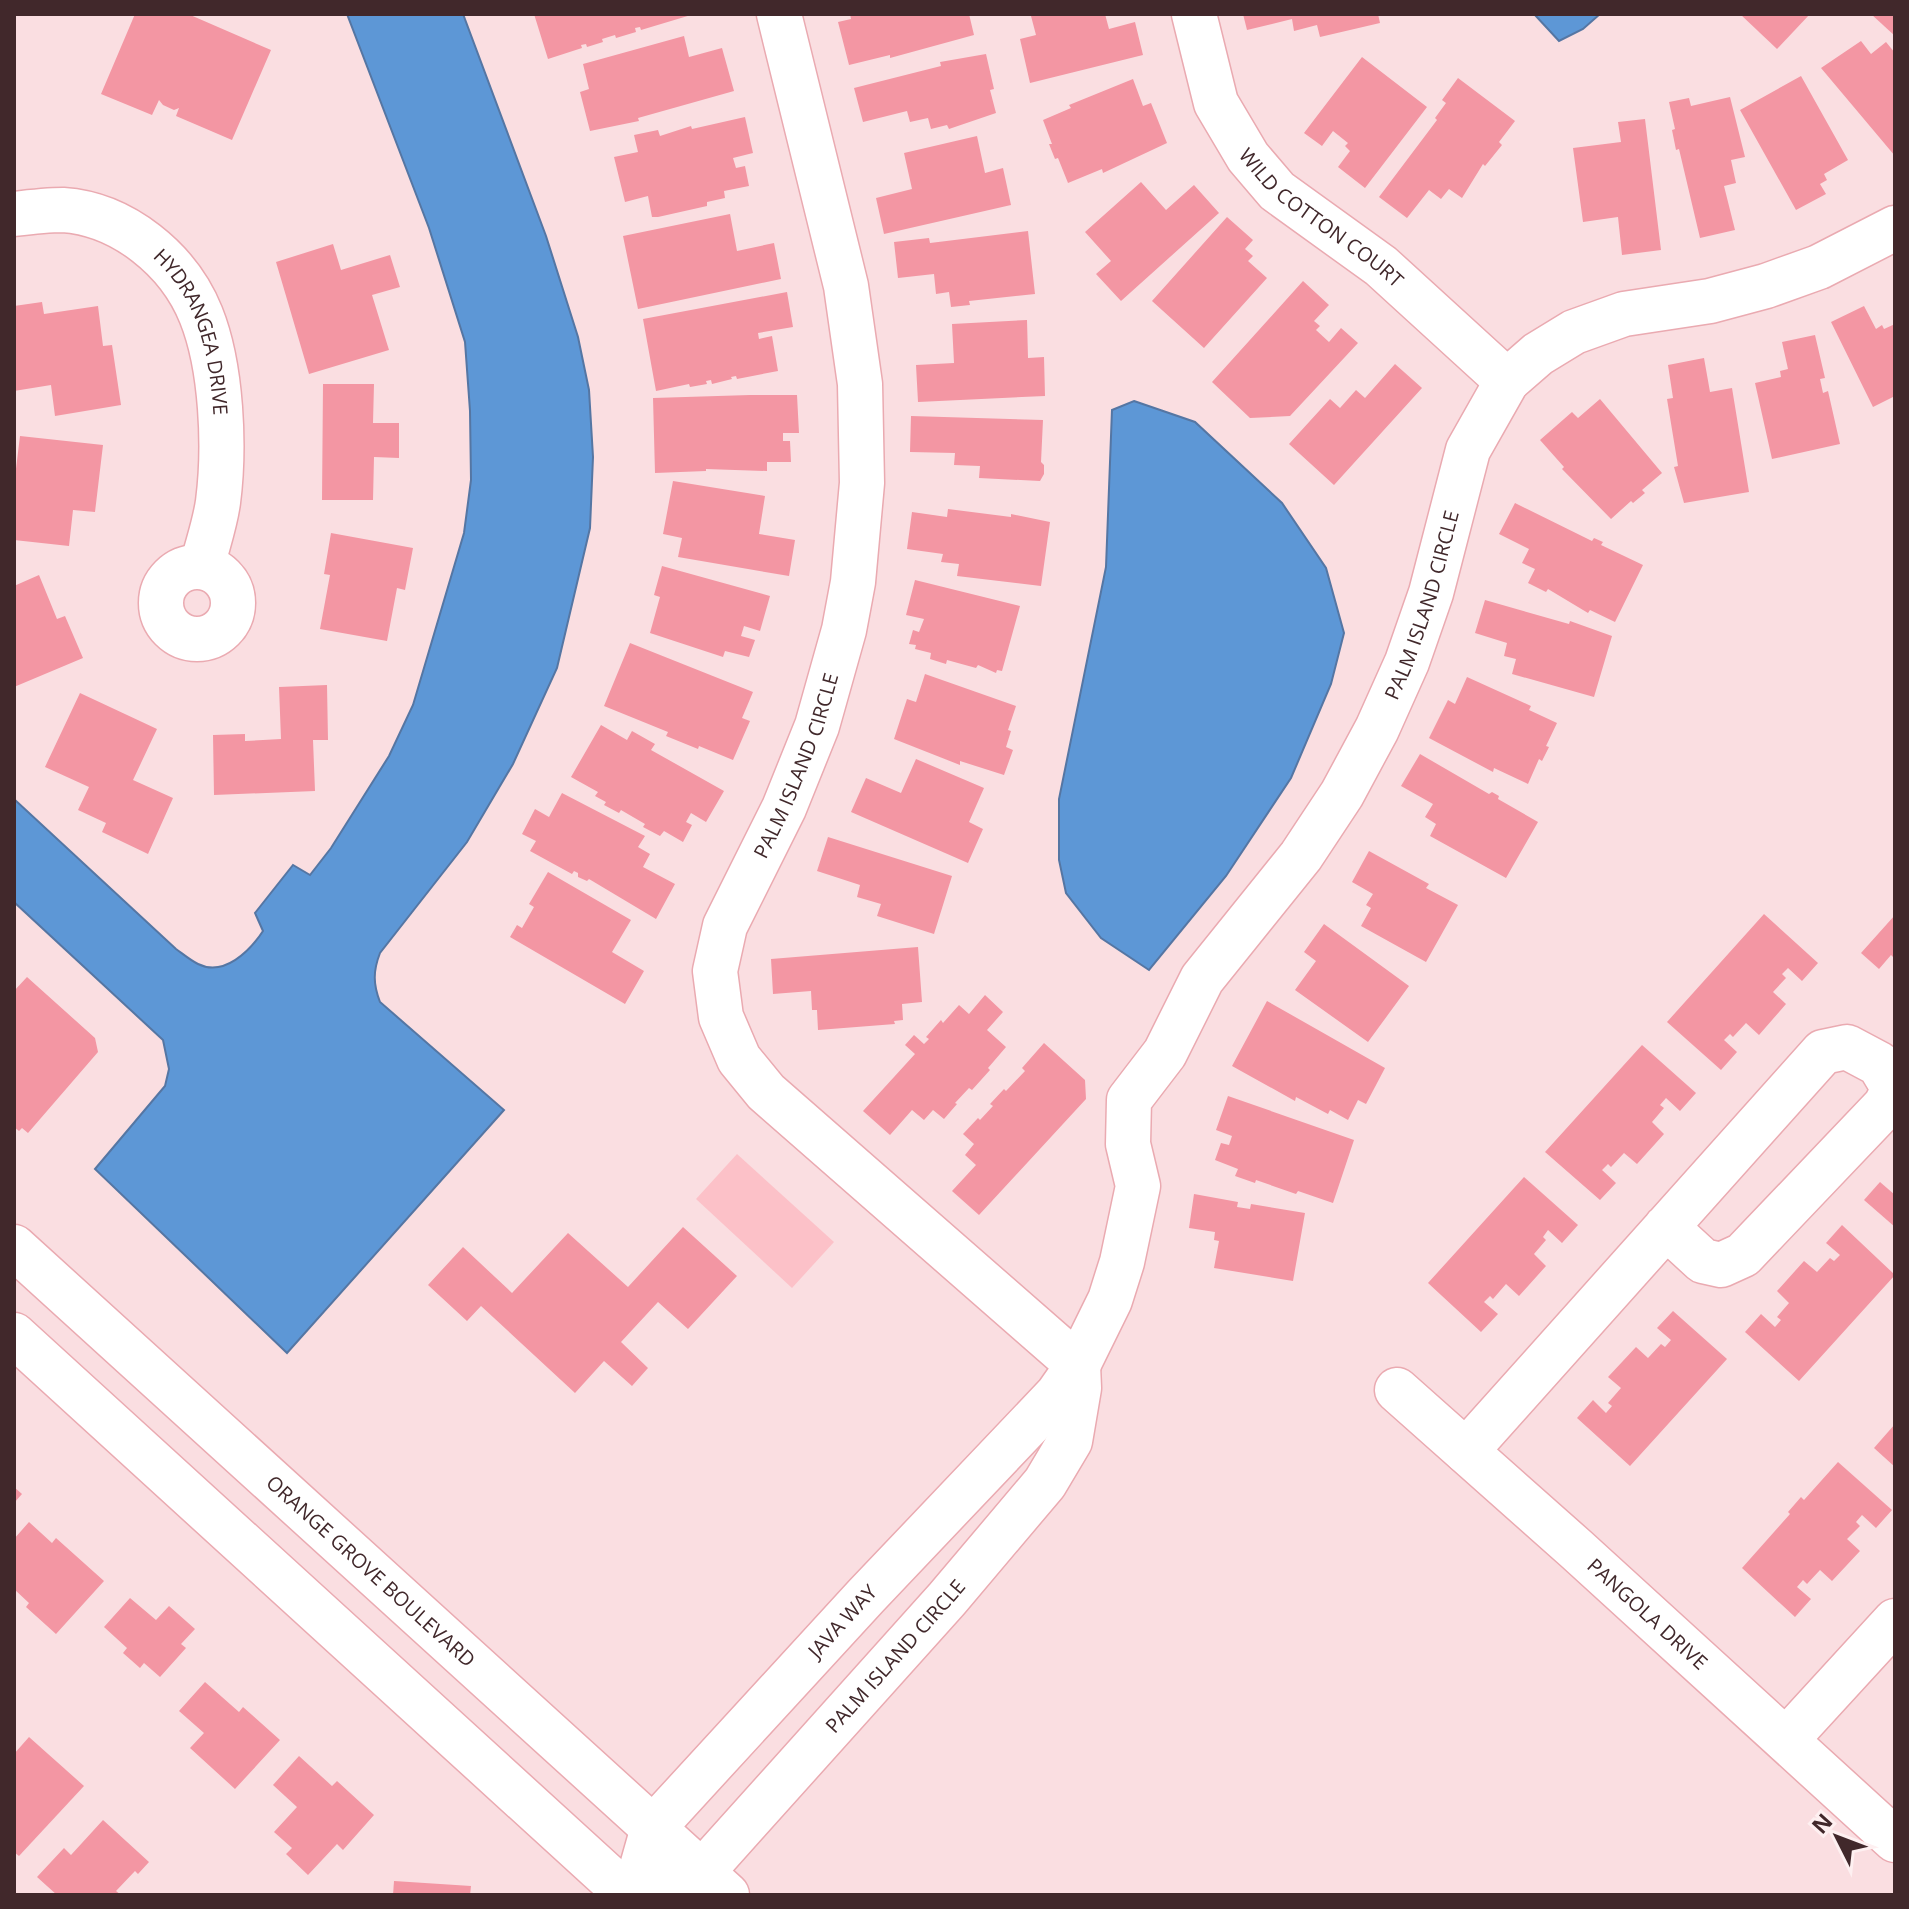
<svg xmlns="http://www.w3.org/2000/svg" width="1909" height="1909" font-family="'Open Sans',sans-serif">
	<rect width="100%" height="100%" fill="#fadee1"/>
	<polygon fill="#fcc1c8" points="737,1154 834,1242 792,1288 696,1199"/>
	<g fill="#5d97d6" stroke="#5576a3" stroke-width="2">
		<path d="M347,14H463L546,236L578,337L589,390L593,457L590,528L557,668L513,764L467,842L380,953C373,971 373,984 380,1002L504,1110L287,1353L95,1169L165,1086L169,1069L163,1040L14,902V799L176,949C183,954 190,960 198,964C224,977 250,951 263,931L255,913L293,865L310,875L331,848L389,756L413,705L464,533L471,480L470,411L465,342L429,228Z"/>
		<polygon points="1534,14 1600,14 1583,29 1559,41"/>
		<polygon points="1134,401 1195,422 1282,503 1326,568 1344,633 1331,684 1291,778 1226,876 1149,970 1101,938 1066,893 1059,860 1059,799 1106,567 1112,410"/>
	</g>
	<g fill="#f396a3">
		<polygon points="135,14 188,14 271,50 232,140 176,116 179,108 174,110 163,105 159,100 152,115 101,94"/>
		<polygon points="534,14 691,14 691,15 641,30 640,27 635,28 636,32 616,38 615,35 602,39 603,42 587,47 586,44 581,45 582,48 548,59"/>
		<polygon points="850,14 969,14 974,35 890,58 890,55 849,65 838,22 851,19"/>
		<polygon points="1042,14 1105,14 1109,29 1135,22 1143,55 1030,83 1020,39 1036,35 1031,16"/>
		<polygon points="1243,14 1378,14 1380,23 1320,37 1317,25 1294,31 1292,19 1247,30"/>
		<polygon points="1740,14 1810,14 1777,49"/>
		<polygon points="1871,14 1895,14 1895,36"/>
		<polygon points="684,36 689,57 722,48 734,91 638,118 639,121 590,131 580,92 589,89 583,64"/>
		<polygon points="1861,41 1871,54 1886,42 1895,53 1895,156 1821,68"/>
		<polygon points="986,54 994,89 990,90 996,113 949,129 947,125 931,129 928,118 910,122 907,111 863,122 854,88 941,66 940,62"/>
		<polygon points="1362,57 1427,107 1365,188 1338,167 1350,151 1345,146 1348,143 1333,131 1322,146 1304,133"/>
		<polygon points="1801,76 1848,160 1824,174 1827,180 1820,184 1826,194 1796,210 1740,110"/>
		<polygon points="1458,78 1515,121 1499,142 1502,145 1485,166 1483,164 1462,198 1449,189 1441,199 1429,190 1407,218 1379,197 1437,120 1435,118 1446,103 1442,100"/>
		<polygon points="1133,79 1143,106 1151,103 1167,143 1103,173 1102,169 1068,183 1058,158 1055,159 1049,144 1052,144 1043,120 1071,108 1069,105"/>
		<polygon points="1730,97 1745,157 1731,160 1736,183 1724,186 1735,230 1700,238 1679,149 1676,150 1672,130 1675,129 1669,102 1689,98 1691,106"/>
		<polygon points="745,117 753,153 733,158 736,168 745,166 749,186 724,191 725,198 707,202 707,206 658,217 652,217 648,196 625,202 614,157 638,152 634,135 658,130 660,136 691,126 692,129"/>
		<polygon points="1645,119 1661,250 1622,255 1618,217 1583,222 1573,148 1621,142 1618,122"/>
		<polygon points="977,136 985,173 1003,168 1011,205 884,234 876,198 912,189 904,153"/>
		<polygon points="1141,182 1166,210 1194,185 1219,213 1121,301 1096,274 1111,261 1085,232"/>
		<polygon points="730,214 737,251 774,243 781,279 638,309 623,236"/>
		<polygon points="1227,217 1253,240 1245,249 1253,256 1248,261 1267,278 1204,348 1152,301"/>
		<polygon points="1028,231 1035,294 969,301 970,305 951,307 949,292 936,294 934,274 898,278 894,242 929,238 930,243"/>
		<polygon points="333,244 341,270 390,255 400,287 372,295 389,350 309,374 276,262"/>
		<polygon points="1303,281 1329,305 1314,321 1320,326 1316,330 1329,342 1341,328 1358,343 1290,416 1250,418 1212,382"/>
		<polygon points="787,292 793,327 758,333 759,339 772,336 778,371 737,379 736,376 731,377 732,379 712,384 711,380 706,381 707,384 690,387 689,384 656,391 643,319"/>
		<polygon points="42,302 44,314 98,306 103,346 112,345 121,405 55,416 51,385 14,391 14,306"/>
		<polygon points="1864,306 1876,329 1882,325 1884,329 1895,324 1895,396 1873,407 1831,322"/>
		<polygon points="1027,320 1028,358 1044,357 1045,396 918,402 916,365 954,363 952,324"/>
		<polygon points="1815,335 1825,378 1820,379 1823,393 1828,391 1840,444 1772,459 1755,383 1781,377 1780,371 1788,369 1782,342"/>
		<polygon points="1704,358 1710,392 1732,388 1749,492 1684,503 1674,467 1678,466 1667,399 1673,398 1668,365"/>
		<polygon points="1395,364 1422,388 1334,485 1289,444 1330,399 1340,408 1356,390 1365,398"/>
		<polygon points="323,384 374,384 373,423 399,423 399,458 374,457 373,500 322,500"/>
		<polygon points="750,395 797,395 799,433 783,433 783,441 790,441 791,462 767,462 767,471 706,469 706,471 655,473 653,398"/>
		<polygon points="1600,399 1662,473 1642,490 1645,493 1633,503 1631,501 1611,519 1562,469 1564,467 1540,440 1572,412 1578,418"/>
		<polygon points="911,416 1043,420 1041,462 1044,465 1044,474 1040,481 979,478 980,466 954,465 955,453 910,452"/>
		<polygon points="20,436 103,445 95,512 73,510 69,546 14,540 14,485"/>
		<polygon points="673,481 765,496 759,534 795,540 789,576 678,557 682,538 663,534"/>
		<polygon points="1515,503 1592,541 1594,538 1603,542 1601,545 1643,565 1615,622 1590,610 1588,613 1548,589 1546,592 1528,583 1535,569 1522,563 1529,549 1499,534"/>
		<polygon points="948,509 1011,517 1011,514 1050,522 1041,586 957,576 959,564 941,562 943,554 907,549 912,512 947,517"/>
		<polygon points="331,533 413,548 405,590 397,588 387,641 320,629 330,575 324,574"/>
		<polygon points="662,566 770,596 760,631 744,626 741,636 755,640 749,657 725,651 723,657 650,633 660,597 654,595"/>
		<polygon points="39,575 57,619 65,616 83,658 14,687 14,586"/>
		<polygon points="915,580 1020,606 1002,671 997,670 996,673 978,665 976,668 947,660 946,664 930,659 931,653 915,649 916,645 909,644 913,630 919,632 924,619 906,615"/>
		<polygon points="1485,600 1569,624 1570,621 1612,636 1594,697 1512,674 1516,659 1504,656 1507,643 1475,633"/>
		<polygon points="630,643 753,692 742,718 750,721 733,760 699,746 698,749 666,736 668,732 604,706"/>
		<polygon points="925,674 1016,706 1008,730 1011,731 1006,747 1013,750 1004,775 960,761 960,765 894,739 907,699 916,702"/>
		<polygon points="1467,677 1531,706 1529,710 1557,723 1546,746 1549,747 1542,761 1539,759 1528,784 1494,768 1493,772 1429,738 1448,700 1455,704"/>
		<polygon points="327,685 328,740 313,740 315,791 214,795 213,735 245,734 245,741 281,739 279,687"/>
		<polygon points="80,693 157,729 133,780 173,798 148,854 102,832 106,823 78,810 89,787 45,767"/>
		<polygon points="601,725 627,740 632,731 655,744 651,750 724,791 706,822 691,813 686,822 692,825 683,842 664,831 660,836 643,827 645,824 621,810 619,813 604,805 606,802 595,796 598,792 571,777"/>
		<polygon points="1420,754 1489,794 1492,792 1499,796 1498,799 1538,822 1506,878 1430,836 1436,824 1425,817 1433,804 1401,786"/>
		<polygon points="916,759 984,788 969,822 983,829 968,863 851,812 866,778 901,793"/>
		<polygon points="562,793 645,836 638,847 650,854 643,867 675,884 656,919 589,879 587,881 578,877 578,873 574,871 572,874 530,851 536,841 522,834 535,809 549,817"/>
		<polygon points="828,837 952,876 934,934 877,916 881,904 857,897 860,885 817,871"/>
		<polygon points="1369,851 1429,884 1426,888 1458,905 1426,962 1361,926 1371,908 1366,905 1373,894 1352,882"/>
		<polygon points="548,872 631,920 612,952 644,971 625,1004 510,937 517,925 522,928 534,907 529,904"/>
		<polygon points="1764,914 1818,963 1802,981 1788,968 1782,974 1786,978 1773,992 1786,1004 1759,1035 1746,1023 1733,1037 1730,1034 1724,1040 1737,1052 1721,1070 1667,1022"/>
		<polygon points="1895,915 1895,959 1891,955 1879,969 1861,953"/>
		<polygon points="1324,924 1409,986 1368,1042 1295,990 1316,961 1304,952"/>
		<polygon points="918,947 922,1002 902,1004 903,1020 894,1021 895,1024 818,1030 817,1010 812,1010 811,991 773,994 771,959"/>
		<polygon points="27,977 95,1038 98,1052 28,1133 22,1128 19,1131 14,1127 14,991"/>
		<polygon points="985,995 1003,1012 987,1030 1006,1047 988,1068 990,1070 972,1090 969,1088 955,1103 957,1104 944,1119 933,1110 924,1120 912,1110 890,1135 863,1111 915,1054 905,1045 914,1035 924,1044 929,1039 926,1037 941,1020 943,1023 959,1005 969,1014"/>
		<polygon points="1267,1001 1385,1068 1366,1104 1358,1100 1348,1120 1330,1110 1328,1114 1296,1097 1295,1101 1232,1066"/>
		<polygon points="1044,1043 1085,1080 1086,1099 979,1215 952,1191 976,1165 965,1155 974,1144 963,1134 978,1118 980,1120 993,1106 990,1104 1004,1089 1006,1091 1025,1071 1022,1068"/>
		<polygon points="1642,1045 1696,1093 1680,1111 1666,1098 1660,1105 1664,1108 1652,1122 1664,1134 1637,1164 1624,1153 1611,1167 1608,1164 1602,1170 1616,1183 1600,1200 1545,1152"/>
		<polygon points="1228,1096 1354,1140 1333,1203 1298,1191 1296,1194 1256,1180 1255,1183 1235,1176 1238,1169 1215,1160 1221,1143 1229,1145 1232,1136 1216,1130"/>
		<polygon points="1524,1177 1578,1225 1562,1243 1548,1230 1543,1237 1546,1240 1534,1254 1546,1266 1519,1296 1506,1284 1493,1299 1490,1296 1484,1302 1498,1314 1481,1332 1428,1283"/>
		<polygon points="1880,1182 1895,1195 1895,1227 1864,1200"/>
		<polygon points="1194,1194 1238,1202 1237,1207 1250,1209 1251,1204 1305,1213 1293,1281 1214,1268 1219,1241 1214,1240 1215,1232 1189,1228"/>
		<polygon points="1842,1225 1895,1275 1799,1381 1745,1332 1761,1314 1775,1327 1781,1320 1777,1317 1789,1303 1777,1291 1804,1261 1817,1272 1830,1258 1834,1261 1840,1255 1826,1243"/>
		<polygon points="683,1227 737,1276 688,1329 658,1302 621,1342 648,1368 632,1386 604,1361 575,1393 481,1306 467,1321 428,1285 463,1247 512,1293 568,1233 628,1287"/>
		<polygon points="1673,1311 1727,1359 1630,1466 1577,1418 1593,1400 1606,1413 1612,1406 1608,1403 1621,1388 1608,1377 1636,1347 1648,1358 1661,1344 1665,1347 1671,1340 1657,1328"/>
		<polygon points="1895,1424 1895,1467 1874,1448"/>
		<polygon points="1838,1462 1892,1510 1876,1528 1862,1515 1856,1522 1860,1526 1847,1539 1860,1551 1832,1581 1820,1570 1807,1584 1803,1580 1797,1587 1811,1599 1795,1617 1742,1568 1790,1514 1788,1512 1801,1497 1804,1500"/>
		<polygon points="14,1487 22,1494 14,1503"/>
		<polygon points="29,1522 52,1543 56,1538 104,1581 56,1634 26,1607 29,1603 14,1589 14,1539"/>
		<polygon points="130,1598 156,1620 169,1606 195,1629 181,1644 186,1648 160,1677 144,1663 140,1668 123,1653 127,1648 104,1627"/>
		<polygon points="205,1682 239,1712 243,1707 280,1740 235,1789 190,1748 204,1733 179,1711"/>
		<polygon points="29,1737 84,1786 19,1856 14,1852 14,1754"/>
		<polygon points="299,1756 332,1786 337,1781 374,1815 343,1850 337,1844 308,1875 286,1854 292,1848 274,1832 297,1807 273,1785"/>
		<polygon points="103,1820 149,1862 138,1874 135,1871 116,1891 121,1895 57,1895 37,1877 64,1848 71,1855"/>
		<polygon points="394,1881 471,1886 470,1895 393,1895"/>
	</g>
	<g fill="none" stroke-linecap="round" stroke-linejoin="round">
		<defs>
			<g id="street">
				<path id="s1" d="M1194,14L1216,103L1248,157L1277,191L1381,266L1507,381"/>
				<path id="s2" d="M14,214C30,212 47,210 63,210C123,214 179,260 201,315C222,367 225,448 218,502C215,524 207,546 202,567"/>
				<circle cx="197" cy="603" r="36"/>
				<path id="s3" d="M1397,1390L1576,1549L1895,1840"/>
				<polyline points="1466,1451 1823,1052 1847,1047 1879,1064 1894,1089 1885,1106 1743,1255 1721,1265 1703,1261 1666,1227"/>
				<polyline points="1786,1740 1895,1621"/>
				<path id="s4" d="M634,1895L653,1828L866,1596L1057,1395L1078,1365L1110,1300L1122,1262L1138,1186L1128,1144L1129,1100L1165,1053L1202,979L1301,856L1342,794L1377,729L1407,662L1431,593L1468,450L1507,381L1538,354L1574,332L1624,314L1710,301L1766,286L1819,267L1895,228"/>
				<path id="s5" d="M642,1895L702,1872L947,1599L1045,1483L1070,1441L1079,1388L1078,1365L766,1092L739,1059L721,1017L715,971L725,926L784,808L817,726L844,630L853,582L862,483L860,384L846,286L779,14"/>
			</g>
			<g id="secondary">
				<path id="s6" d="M14,1247L727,1895"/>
				<polyline points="14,1335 628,1895"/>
			</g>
		</defs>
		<use href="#street" stroke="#eaaab1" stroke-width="47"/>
		<use href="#secondary" stroke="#eaaab1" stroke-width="47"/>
		<use href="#street" stroke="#fff" stroke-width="44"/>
		<use href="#secondary" stroke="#fff" stroke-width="44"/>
	</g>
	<g text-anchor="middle" stroke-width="6" stroke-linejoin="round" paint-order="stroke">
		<g font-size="20" fill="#41282b" stroke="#fef0f1">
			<text dy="7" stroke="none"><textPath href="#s1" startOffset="250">WILD COTTON COURT</textPath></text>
			<text dy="7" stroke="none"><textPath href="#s2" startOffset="244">HYDRANGEA DRIVE</textPath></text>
			<text dy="7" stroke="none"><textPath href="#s4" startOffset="1556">PALM ISLAND CIRCLE</textPath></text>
			<text dy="7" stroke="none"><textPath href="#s5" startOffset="1480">PALM ISLAND CIRCLE</textPath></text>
			<text dy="7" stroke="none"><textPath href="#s6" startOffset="482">ORANGE GROVE BOULEVARD</textPath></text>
			<text dy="7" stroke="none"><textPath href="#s3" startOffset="336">PANGOLA DRIVE</textPath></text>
			<text dy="7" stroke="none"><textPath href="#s4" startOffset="350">JAVA WAY</textPath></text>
			<text dy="7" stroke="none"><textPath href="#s5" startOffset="354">PALM ISLAND CIRCLE</textPath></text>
		</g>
	</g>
	<rect width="1909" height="1909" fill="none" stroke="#41282b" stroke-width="32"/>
	<g transform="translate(1837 1837) rotate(312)" stroke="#fef0f1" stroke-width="6" paint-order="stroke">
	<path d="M0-6L14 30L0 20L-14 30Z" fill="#41282b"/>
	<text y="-12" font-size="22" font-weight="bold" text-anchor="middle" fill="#41282b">N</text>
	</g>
</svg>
